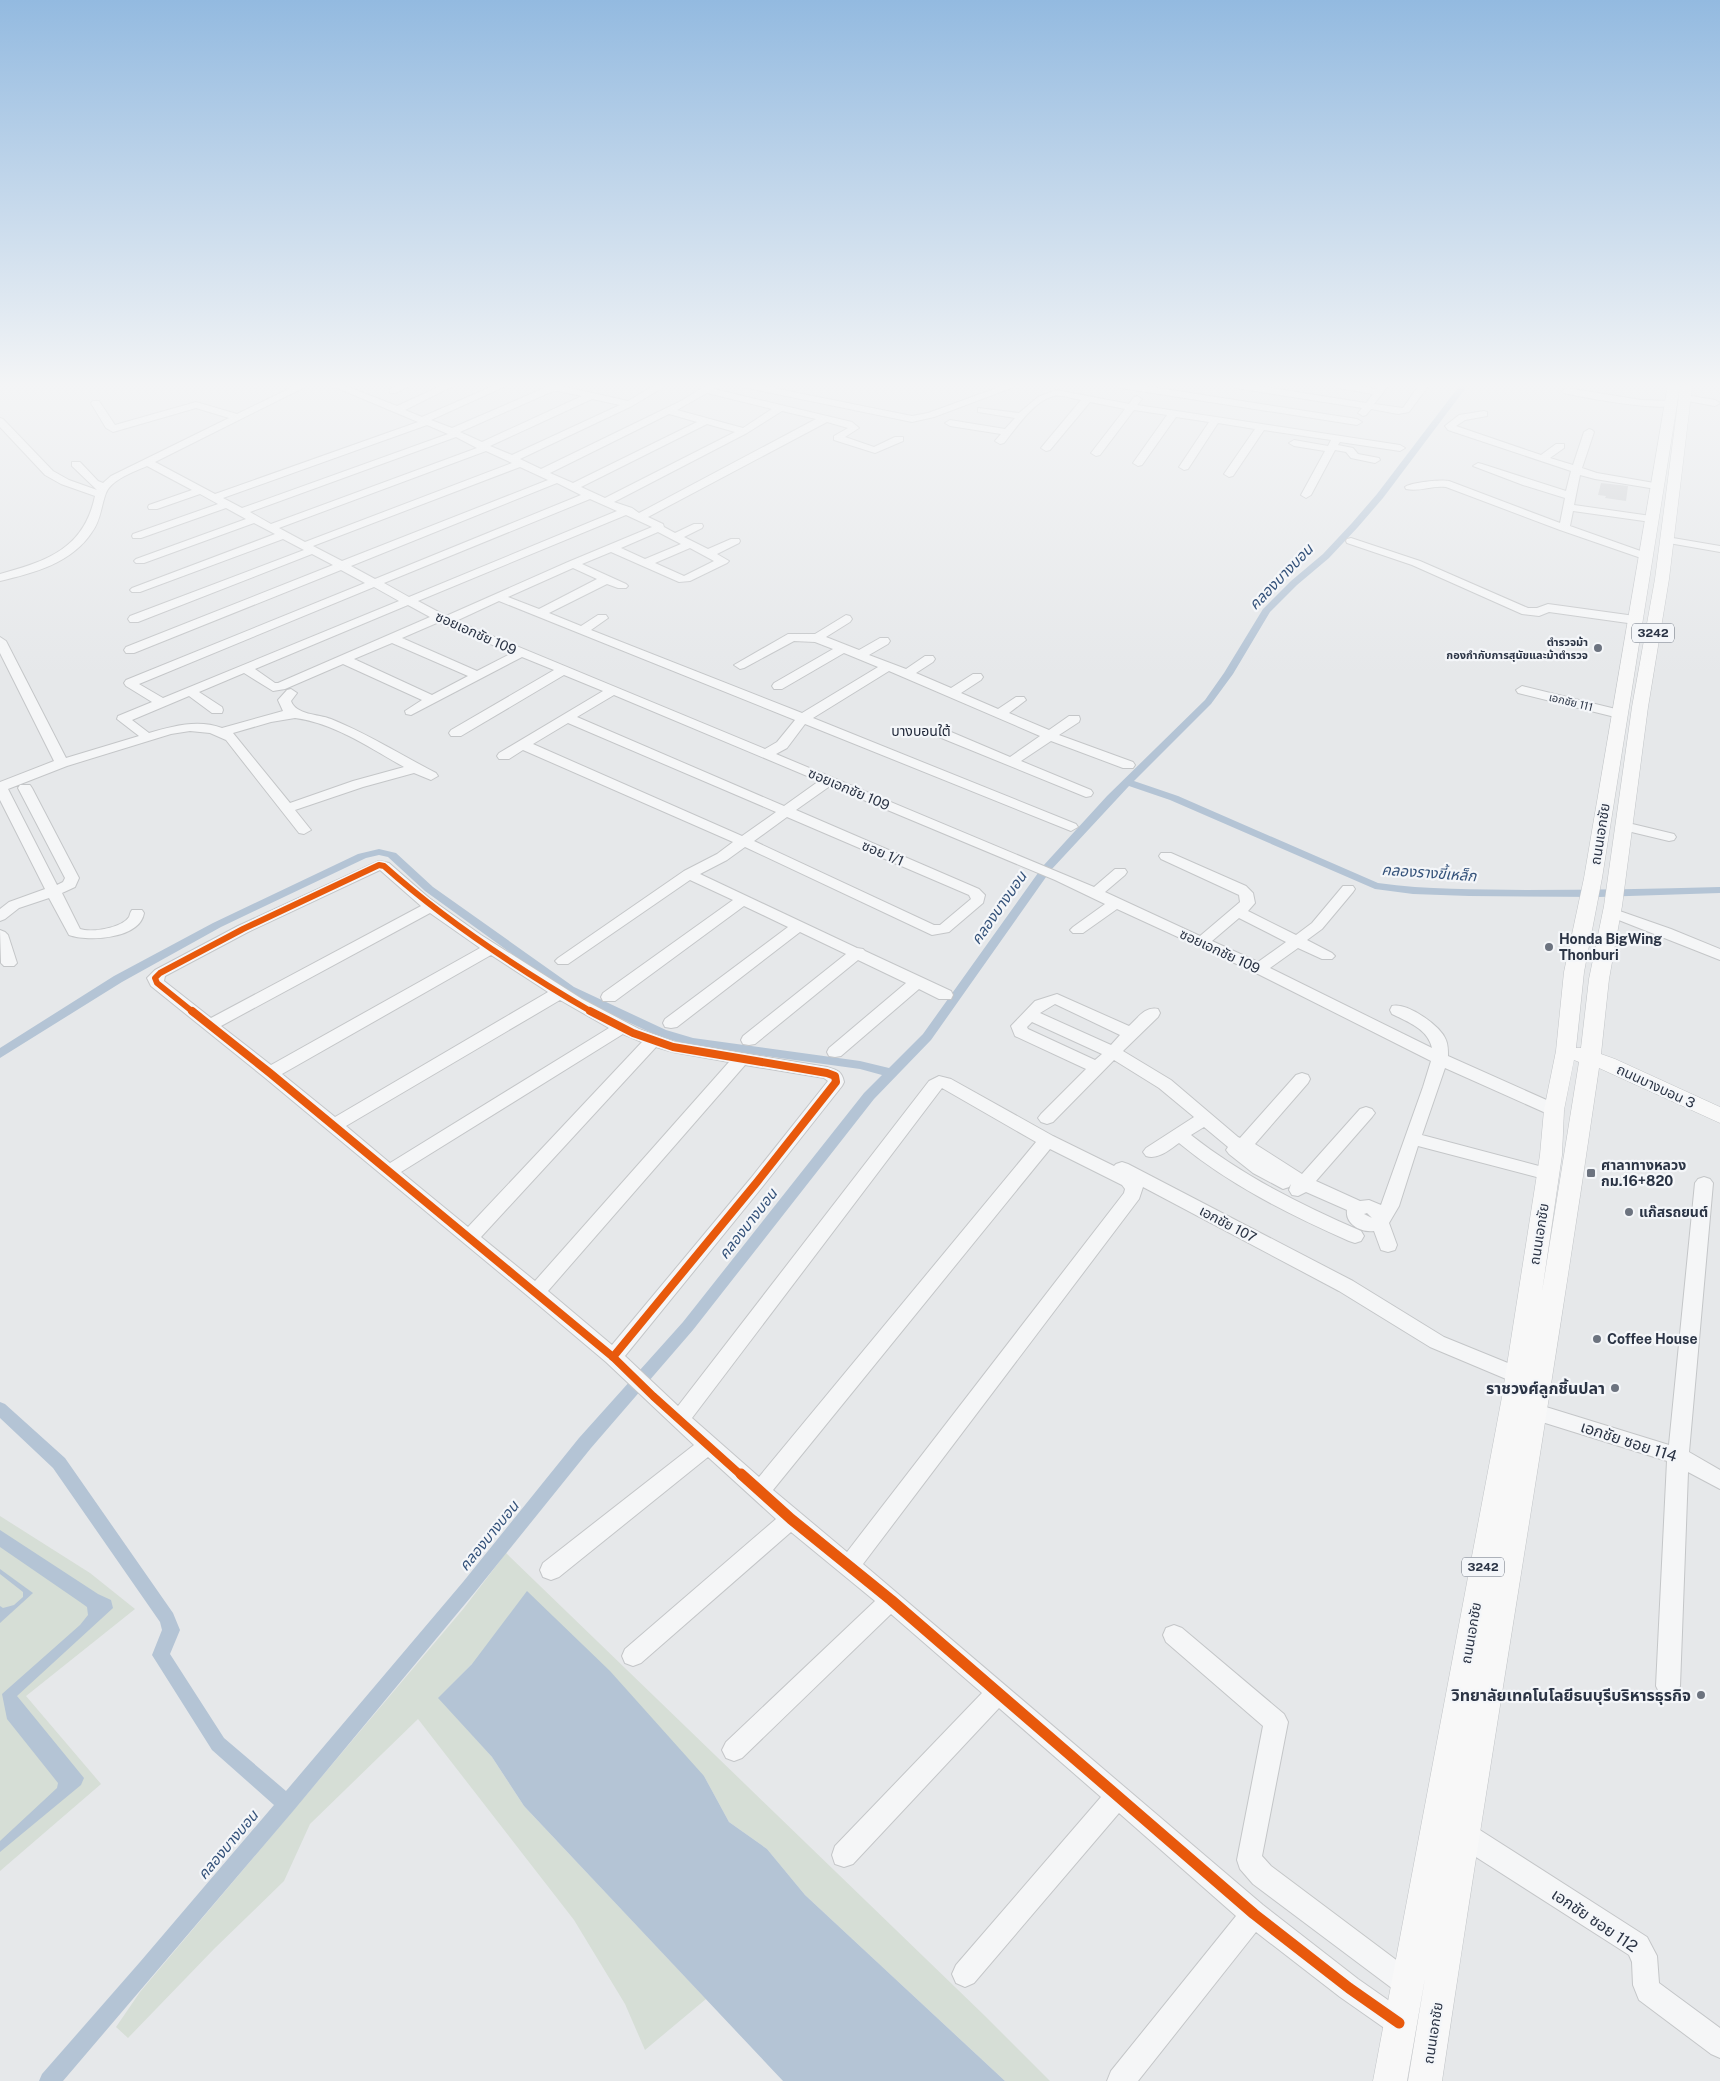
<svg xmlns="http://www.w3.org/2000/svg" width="1720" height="2081" font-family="'Public Sans','Noto Sans Thai',sans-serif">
	<rect width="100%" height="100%" fill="#e6e8ea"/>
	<g fill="#d6ded6">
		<polygon points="0,1516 90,1573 135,1609 26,1696 101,1784 0,1871"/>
		<polygon points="506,1553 985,2016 1050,2081 1005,2081 805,1895 767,1849 729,1822 704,1776 472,1664 439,1698 492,1757 524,1806 706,1999 645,2050 625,2004 574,1920 418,1719 310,1824 284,1881 214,1949 128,2038 116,2027 140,1992 464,1608"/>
	</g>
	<g fill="#b4c4d5">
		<polygon points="0,1530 98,1594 111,1600 113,1608 17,1696 84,1778 81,1785 0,1852 0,1841 57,1788 58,1783 7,1719 2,1694 80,1625 88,1615 87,1607 80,1602 0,1547"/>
		<polygon points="0,1569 33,1593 0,1623 0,1606 3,1608 14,1605 23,1597 23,1592 0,1574"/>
		<polygon points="527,1591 610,1671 704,1776 729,1822 767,1849 805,1895 1005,2081 783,2081 524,1806 492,1757 438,1698 472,1664"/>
	</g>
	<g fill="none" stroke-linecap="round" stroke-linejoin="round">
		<path fill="#b4c4d5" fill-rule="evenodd" d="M1460,385H1468L1383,498L1358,527L1329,558L1297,585L1270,612L1233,674L1211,704L1134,781L1178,796L1378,883C1427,890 1476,889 1526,890C1591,890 1655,889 1720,887V893L1599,897L1469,896L1413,894L1375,889L1170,800L1129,786L1051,870L931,1040L874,1099L693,1330L591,1448L475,1592L294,1810L63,2081H39L42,2074L140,1962L274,1805L212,1750L152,1655L162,1630L160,1622L53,1468L0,1418V1402L5,1404L65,1458L173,1613L180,1630L170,1654L224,1738L286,1791L463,1582L579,1438L683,1322L864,1093L882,1075L860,1069L693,1046L658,1036L566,993L425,891L388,857L379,855L366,858L221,927L122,982L0,1058V1048L114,976L213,923L358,854L379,849L396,853L433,887L574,987L666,1030L693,1038L860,1061L889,1068L923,1034L1043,866L1107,796L1205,700L1224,673L1263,609L1291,581L1323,554L1352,523L1377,494Z"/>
	</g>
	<polygon fill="#ced0d3" points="1601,483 1628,486 1626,501 1605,498 1606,496 1598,495"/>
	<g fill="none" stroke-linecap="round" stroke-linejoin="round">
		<defs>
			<g id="minor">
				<path d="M297,385H309L155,462L215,494L418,422L330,385H343L397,406L443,385H455L405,410L422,417L495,385H508L431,420L452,428L549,386L557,385L628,401L655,385H667L632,406L520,459L541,469L681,401L707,385H719L714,389L852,422L859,428L845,437L874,447L895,437H903V441L875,453L834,440V436L848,428L827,422L648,517L663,524L664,527L675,533L694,524H702L703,526L702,528L684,537L708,549L731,539H739L740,541L739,543L717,554L729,561L727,563L690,581L679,582L611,552L582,564L626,584L628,586L626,588H618L607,584L549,613L581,626L598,615H606L608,618L591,630L802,713L878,667L844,653L782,689H774L772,686L774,683L833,649L815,642L794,641L744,668L740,669L734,665L788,634H815L846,615L850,616L852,619L850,622L826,637L859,650L880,638H888L890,641L888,644L869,655L906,669L925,656H933L935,659L933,662L916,673L951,688L973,674H981L983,677L981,680L961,693L998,709L1016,697H1024L1026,700L1009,713L1049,730L1069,716H1079L1080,719L1079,722L1059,735L1133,762L1135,765L1133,768H1123L1051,741L1021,761L1091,790L1093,793L1091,796L1086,797L934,735L933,732L934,729H944L1010,757L1040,736L889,671L813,718L1076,824L1078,827L1071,831L805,724L787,748L776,754L1094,887L1115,869H1125L1127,872L1125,875L1105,892L1200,936L1240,902L1239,895L1161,859L1159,856L1161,853H1171L1246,886L1253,893L1255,903L1248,911L1296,935L1312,923L1343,886H1353L1355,889L1353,892L1322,929L1307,940L1332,953L1335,956L1332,959H1322L1298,948L1270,968L1432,1048C1428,1029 1408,1022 1392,1014L1390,1010L1392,1006C1407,1002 1441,1026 1446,1040C1448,1045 1448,1050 1448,1056L1560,1106L1562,1110L1560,1114L1554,1116L1548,1114L1445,1068L1422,1135L1554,1170L1557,1174L1554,1178L1548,1180L1418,1146L1399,1206L1389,1223L1397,1245L1395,1250L1388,1252L1381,1250L1374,1231C1361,1233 1345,1224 1347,1210L1306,1192L1298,1196L1292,1195L1289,1190L1291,1184L1289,1187L1283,1189L1253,1173L1229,1154L1226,1150L1228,1147L1204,1127L1191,1135C1243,1176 1301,1205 1361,1231L1364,1236L1361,1241L1355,1243L1349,1241C1288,1214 1230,1185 1179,1143C1169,1150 1158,1160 1146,1156L1143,1152L1146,1148L1194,1117L1159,1088L1114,1060L1053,1122L1047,1124L1041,1122L1038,1118L1041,1114L1086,1069L1015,1036L1011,1026L1035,1001L1057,994L1129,1026C1138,1018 1145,1006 1158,1009L1160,1013L1158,1017L1123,1051L1171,1080L1238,1137L1240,1138L1296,1075L1302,1073L1308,1075L1310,1079L1308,1083L1255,1144L1302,1174L1360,1109L1366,1107L1372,1109L1375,1113L1372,1117L1316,1181L1360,1201L1369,1200L1381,1205L1423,1087L1431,1061L1254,972L1117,909L1083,933H1073L1070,930L1073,927L1105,904L1055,880L830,786L796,810L979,889L985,895L983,903L949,932L932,935L745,847L727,860L700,874L857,948L863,949L865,951L951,991L953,995L951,999H939L919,989L841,1056L835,1057L829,1056L827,1052L829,1048L906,983L858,960L755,1044L749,1045L743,1044L741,1040L743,1036L846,954L800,932L677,1027L671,1028L665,1027L663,1023L665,1019L788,927L744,906L615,1001H603L601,997L603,993L733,900L690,880L568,964H558L555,961L558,958L684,871L717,854L733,842L523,750L509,759H499L497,756L499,753L603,691L564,675L461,736H451L449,733L451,730L554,670L522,657L411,715L406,714L405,711L422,700L343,664L285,689L273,691L244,673L199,692L222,707L223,710L222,713H212L189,696L132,720L149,733C173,726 198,719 222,728L283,711L278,700L287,690L291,689L297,693L291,701C296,715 318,714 331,719C368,734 401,755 436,773L438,776L431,780L414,773L363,787L295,810L311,830L304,834L299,833L226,740L210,733L190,731L171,734L67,766L8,789L57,885L63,882L65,878L18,788L20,785H30L32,788L79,878L75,887L62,893L80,929C91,933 122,928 129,917C130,915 130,912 132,910H142L144,913C140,939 88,942 69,935L49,898L19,908L5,919L0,921V909L9,902L45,889L0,800V782L54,761L0,653V637L6,641L66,758L139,736L117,719L118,716L152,702L126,686L124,683L126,680L365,583L341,570L134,653H126L124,650L126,647L333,565L312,554L138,622H130L128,619L130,616L304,550L283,539L140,592H132L130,590L132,588L275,534L254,523L144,563H136L134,561L136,559L246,519L226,508L141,538H133L132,536L133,534L218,504L200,494L157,509H149L148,507L149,505L192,490L147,466C134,472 112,479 106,493C101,506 101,520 92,532C72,563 34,573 0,581V574C47,561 84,549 95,496L61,484L45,475L0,427V418L3,419L53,471L69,480L97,490L72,466V462H80L98,481L103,483L111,476L229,418L196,408L113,432L106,428L91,403L93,401H99L115,425L196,402L237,414ZM557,391L582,396L482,442L460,432L551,392ZM707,393L772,409L743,428L677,410ZM592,399L620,405L512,455L490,446ZM782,411L816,419L639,513L632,508L614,502L747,433ZM669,414L697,422L573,483L550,473ZM707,424L735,432L605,498L581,487ZM427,425L448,434L242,508L223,498ZM456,437L477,448L271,524L250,512ZM486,451L512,463L305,542L279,528ZM520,467L548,480L342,561L313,546ZM557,483L581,495L375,579L351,566ZM590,499L617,511L409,597L384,583ZM626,515L652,527L568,562L446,616L418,601ZM658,532L681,544L645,559L621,548ZM690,548L714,561L684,576L655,563ZM573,568L597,579L539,609L508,597ZM374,587L399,601L163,698L139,684ZM499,601L795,720L777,742L765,749L456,621ZM408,605L430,617L278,683H275L255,669ZM439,622L442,624L512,653L477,671L402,638ZM392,643L468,676L432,695L354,659ZM614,695L819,781L784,806L577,717ZM295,718C334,723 370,748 404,767L353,781L290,803L233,733L271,722ZM568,723L776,812L742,836L533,744ZM787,817L969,895L971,899L940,925H934L754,841ZM1239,918L1286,942L1258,962L1212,941ZM1055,1004L1120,1035L1111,1045L1040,1013ZM1032,1022L1102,1054L1095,1060L1028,1029L1027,1027ZM1367,1213L1372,1218L1364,1214Z"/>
				<polygon points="398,385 411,385 396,393 390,393 390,389"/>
				<polygon points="741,385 758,385 912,416 928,413 1005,385 1019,385 934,417 912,422 743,387"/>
				<polygon points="1116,385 1139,385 1357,419 1362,422 1357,425 1121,388"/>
				<polygon points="1231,385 1253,385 1366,403 1373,394 1338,388 1333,385 1354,385 1376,389 1379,385 1389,385 1374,404 1403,408 1419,385 1429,385 1409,412 1398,414 1371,409 1366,415 1363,416 1358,413 1362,408 1236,388"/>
				<path d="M1567,388L1641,400L1671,401L1676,404C1665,413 1581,397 1564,393L1562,391Z"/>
				<path d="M1056,390L1129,404L1134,397L1137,396L1142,399L1137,405L1400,445L1405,448L1400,451L1340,442L1338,445L1353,448L1358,454L1379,458L1380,460L1375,463L1351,458L1346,452L1335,450L1311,495L1306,498L1301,495L1325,451L1294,446L1289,443L1294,440L1328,446L1331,440L1264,430L1233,476L1229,477L1224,474L1255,429L1218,423L1188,469L1184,470L1179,467L1209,422L1176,417L1142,465L1138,466L1133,463L1167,415L1134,410L1100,455L1096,456L1091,453L1125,409L1090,402L1050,450L1046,451L1041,448L1081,400C1073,399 1061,394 1053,396C1033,402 1016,428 1004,443L1000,444L995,441L1001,434L950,426L945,423L950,420L1005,429L1015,418L978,412V408L1019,413L1038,397Z"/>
				<polygon points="1685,395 1715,400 1720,403 1715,406 1682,400 1680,398"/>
				<path d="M1484,411L1487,412V416L1465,420L1456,426L1541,455L1556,444H1564V448L1550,458L1573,465L1584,432L1589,429L1592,430L1594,432L1582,468L1597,473L1660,484L1661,486L1660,488L1656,489L1595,479L1580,475L1574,505L1651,516L1656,519L1651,522L1573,511L1570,526L1649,554L1651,556L1649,558H1641L1560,530L1446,487C1432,485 1420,492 1406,489L1405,487C1409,483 1441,479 1449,481L1560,523L1565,498L1523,485L1473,466L1478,463L1482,464L1566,491L1571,471L1448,430L1445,426L1459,415Z"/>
				<polygon points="1667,537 1720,546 1720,552 1663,542 1662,540 1663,538"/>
				<polygon points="1351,538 1420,561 1528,608 1537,608 1548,604 1635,616 1641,620 1635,624 1549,612 1539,616 1522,614 1412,565 1347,543 1346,541 1347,539"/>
				<polygon points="1522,686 1624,711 1625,714 1619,718 1518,693 1516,690"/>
				<polygon points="1624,822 1674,834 1676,837 1674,840 1669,841 1619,829 1617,826"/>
				<path d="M379,861L389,863L429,898L481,935L582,999L639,1029L675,1042L827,1067C837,1070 842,1071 844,1082L842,1086L763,1186L625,1356L678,1406L929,1081L939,1076L951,1079L1053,1136L1114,1166L1116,1164L1122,1162L1128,1164L1353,1281L1444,1337L1525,1370L1528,1376L1525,1382L1518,1384L1430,1347L1339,1291L1143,1187L1139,1199L863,1564L1263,1905L1358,1979L1408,2014L1412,2023L1408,2032L1399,2036L1390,2032L1340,1997L1256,1932L1138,2081H1107L1111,2071L1236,1916L1119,1813L974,1983L965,1987L956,1983L952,1974L956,1965L1101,1797L999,1708L853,1864L844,1867L835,1864L832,1855L835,1846L982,1693L891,1614L742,1758L734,1761L726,1758L722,1750L726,1742L875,1601L791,1532L641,1663L633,1666L625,1663L622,1656L625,1649L776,1519L708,1457L559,1577L551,1580L543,1577L540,1570L543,1563L694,1445L606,1362L529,1297L264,1077L151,986L147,978L155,970L238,926ZM380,870L421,906L211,1018L164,981L165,976L248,932ZM430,913L480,948L271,1065L221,1026ZM491,955L548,992L335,1117L282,1074ZM560,1000L609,1028L390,1163L346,1126ZM623,1034L642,1042L468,1227L401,1172ZM656,1047L673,1052L729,1062L535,1281L481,1237ZM745,1065L824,1078L828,1081L751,1178L612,1345L548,1291ZM942,1088L1036,1142L759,1477L692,1418ZM1050,1149L1122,1185L1125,1189L1124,1193L847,1552L773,1490Z"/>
				<polygon points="1611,908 1671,929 1720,949 1720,960 1606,915 1604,912 1606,909"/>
				<polygon points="0,930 5,932 8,935 17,963 14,966 4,966 1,963"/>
				<polygon points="1704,1177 1710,1179 1713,1183 1689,1452 1720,1470 1720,1489 1688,1472 1680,1686 1676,1694 1668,1697 1660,1694 1656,1686 1667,1461 1526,1417 1523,1411 1526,1405 1533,1403 1669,1445 1695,1183 1698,1179"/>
				<polygon points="1174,1625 1182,1628 1284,1714 1288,1722 1262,1856 1271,1866 1415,1974 1419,1983 1415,1992 1406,1996 1397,1992 1253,1884 1240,1869 1237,1860 1263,1726 1166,1642 1163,1635 1166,1628"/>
				<polygon points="1463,1822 1472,1825 1647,1937 1657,1956 1659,1983 1720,2028 1720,2058 1711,2054 1639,2000 1633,1985 1632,1962 1629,1955 1454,1843 1451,1834 1454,1825"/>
			</g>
			<path id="major" d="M1668,385H1680L1602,878L1584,972L1576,1048H1581L1589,979L1604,906L1632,707L1655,579L1680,387L1682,385H1690L1692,387L1669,579L1648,707L1622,906L1609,979L1601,1054L1615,1059L1720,1107V1123L1599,1068C1550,1406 1492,1743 1442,2081H1408L1425,1978L1407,2081H1373L1502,1397L1540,1155L1544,1110L1556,1051L1564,972L1584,878ZM1574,1060L1579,1062L1542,1292L1562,1155L1564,1110Z"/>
		</defs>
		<use href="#minor" stroke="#c4c6c8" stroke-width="2"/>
		<use href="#major" stroke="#c2c5c8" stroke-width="1"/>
		<use href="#minor" fill="#f5f6f7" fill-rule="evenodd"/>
		<use href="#major" fill="#f8f8f8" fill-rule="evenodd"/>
		<defs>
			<path id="cycleway-far2" d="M193,1012L157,983L155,978L160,973L243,929L379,865L384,866C448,923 518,969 592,1012"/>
			<g id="cycleway-far1">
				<polyline points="192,1011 270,1073 613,1357"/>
				<polyline points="590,1011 633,1033 673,1047 827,1073 835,1076 836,1082 757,1182 613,1357"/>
				<polyline points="613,1357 653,1396 742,1476"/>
			</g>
			<polyline id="cycleway" points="741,1474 791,1519 891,1600 1254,1914 1349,1988 1399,2023"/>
		</defs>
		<use href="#cycleway-far2" stroke="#f4f6f9" stroke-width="9"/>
		<use href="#cycleway-far1" stroke="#f4f6f9" stroke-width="11"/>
		<use href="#cycleway" stroke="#f4f6f9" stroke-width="14"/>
		<use href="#cycleway-far2" stroke="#e8590c" stroke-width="6"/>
		<use href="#cycleway-far1" stroke="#e8590c" stroke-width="8"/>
		<use href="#cycleway" stroke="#e8590c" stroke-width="11"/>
	</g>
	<linearGradient id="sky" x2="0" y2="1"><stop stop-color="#93bae0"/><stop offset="0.57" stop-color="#f4f5f6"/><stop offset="1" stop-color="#f4f5f6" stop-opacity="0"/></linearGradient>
	<rect width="1720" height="676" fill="url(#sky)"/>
	<g fill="#6c737f" stroke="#f4f6f9" stroke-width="2">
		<circle cx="1598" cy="648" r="5"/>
		<circle cx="1549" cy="947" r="5"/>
		<rect x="1586" y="1168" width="10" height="10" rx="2.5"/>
		<circle cx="1629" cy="1212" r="5"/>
		<circle cx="1597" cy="1339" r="5"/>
		<circle cx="1615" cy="1388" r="5"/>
		<circle cx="1701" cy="1695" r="5"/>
	</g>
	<g text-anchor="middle" stroke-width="4.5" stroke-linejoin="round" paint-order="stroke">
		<g font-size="11" font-weight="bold" fill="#2b3445" stroke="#f4f6f9" text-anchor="end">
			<text x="1588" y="646">ตำรวจม้า<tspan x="1588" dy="13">กองกำกับการสุนัขและม้าตำรวจ</tspan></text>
		</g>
		<g font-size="11" fill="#2b3445" stroke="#f4f6f9">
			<text transform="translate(1571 702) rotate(14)" y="4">เอกชัย 111</text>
		</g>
		<g fill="#f4f6f9" stroke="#676e7b" stroke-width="1">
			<rect x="1632" y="623.5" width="42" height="19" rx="4"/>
			<rect x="1462" y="1557.5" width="42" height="19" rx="4"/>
		</g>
		<g font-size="12" font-weight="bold" fill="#2b3445">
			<text x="1653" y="637">3242</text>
			<text x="1483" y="1571">3242</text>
		</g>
		<g font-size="14" fill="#2b3445" stroke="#f4f6f9">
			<text transform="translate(476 633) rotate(24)" y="5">ซอยเอกชัย 109</text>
			<text transform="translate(849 789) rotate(23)" y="5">ซอยเอกชัย 109</text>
			<text transform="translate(1600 834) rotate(-81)" y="5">ถนนเอกชัย</text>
			<text transform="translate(883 853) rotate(23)" y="5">ซอย 1/1</text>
			<text transform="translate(1220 951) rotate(25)" y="5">ซอยเอกชัย 109</text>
			<text transform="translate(1656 1086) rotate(25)" y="5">ถนนบางบอน 3</text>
			<text transform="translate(1228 1224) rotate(28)" y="5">เอกชัย 107</text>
			<text transform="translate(1539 1234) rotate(-81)" y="5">ถนนเอกชัย</text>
			<text transform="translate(1471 1633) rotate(-80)" y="5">ถนนเอกชัย</text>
			<text transform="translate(1433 2033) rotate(-81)" y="5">ถนนเอกชัย</text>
		</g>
		<g font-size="14" fill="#1d2536" stroke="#f4f6f9">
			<text x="921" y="736">บางบอนใต้</text>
		</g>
		<g font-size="14" font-weight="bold" fill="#2b3445" stroke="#f4f6f9" text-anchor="start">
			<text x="1559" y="944">Honda BigWing<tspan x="1559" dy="16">Thonburi</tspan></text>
			<text x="1601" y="1170">ศาลาทางหลวง<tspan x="1601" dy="16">กม.16+820</tspan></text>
			<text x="1639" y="1217">แก๊สรถยนต์</text>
			<text x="1607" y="1344">Coffee House</text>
		</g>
		<g font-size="15" font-style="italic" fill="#34527a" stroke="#f4f6f9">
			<text transform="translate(1281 577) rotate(-46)" y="5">คลองบางบอน</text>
			<text transform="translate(1429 873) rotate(4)" y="5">คลองรางขี้เหล็ก</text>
			<text transform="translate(999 908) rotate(-55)" y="5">คลองบางบอน</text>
			<text transform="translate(748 1224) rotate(-52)" y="5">คลองบางบอน</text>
			<text transform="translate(489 1536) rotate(-51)" y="5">คลองบางบอน</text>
			<text transform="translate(228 1845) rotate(-50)" y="5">คลองบางบอน</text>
		</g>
		<g font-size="16" font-weight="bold" fill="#2b3445" stroke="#f4f6f9" text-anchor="end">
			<text x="1605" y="1394">ราชวงศ์ลูกชิ้นปลา</text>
			<text x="1691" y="1701">วิทยาลัยเทคโนโลยีธนบุรีบริหารธุรกิจ</text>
		</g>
		<g font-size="16" fill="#2b3445" stroke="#f4f6f9">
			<text transform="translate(1629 1441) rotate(18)" y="6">เอกชัย ซอย 114</text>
			<text transform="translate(1595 1920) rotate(34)" y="6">เอกชัย ซอย 112</text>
		</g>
	</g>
</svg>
